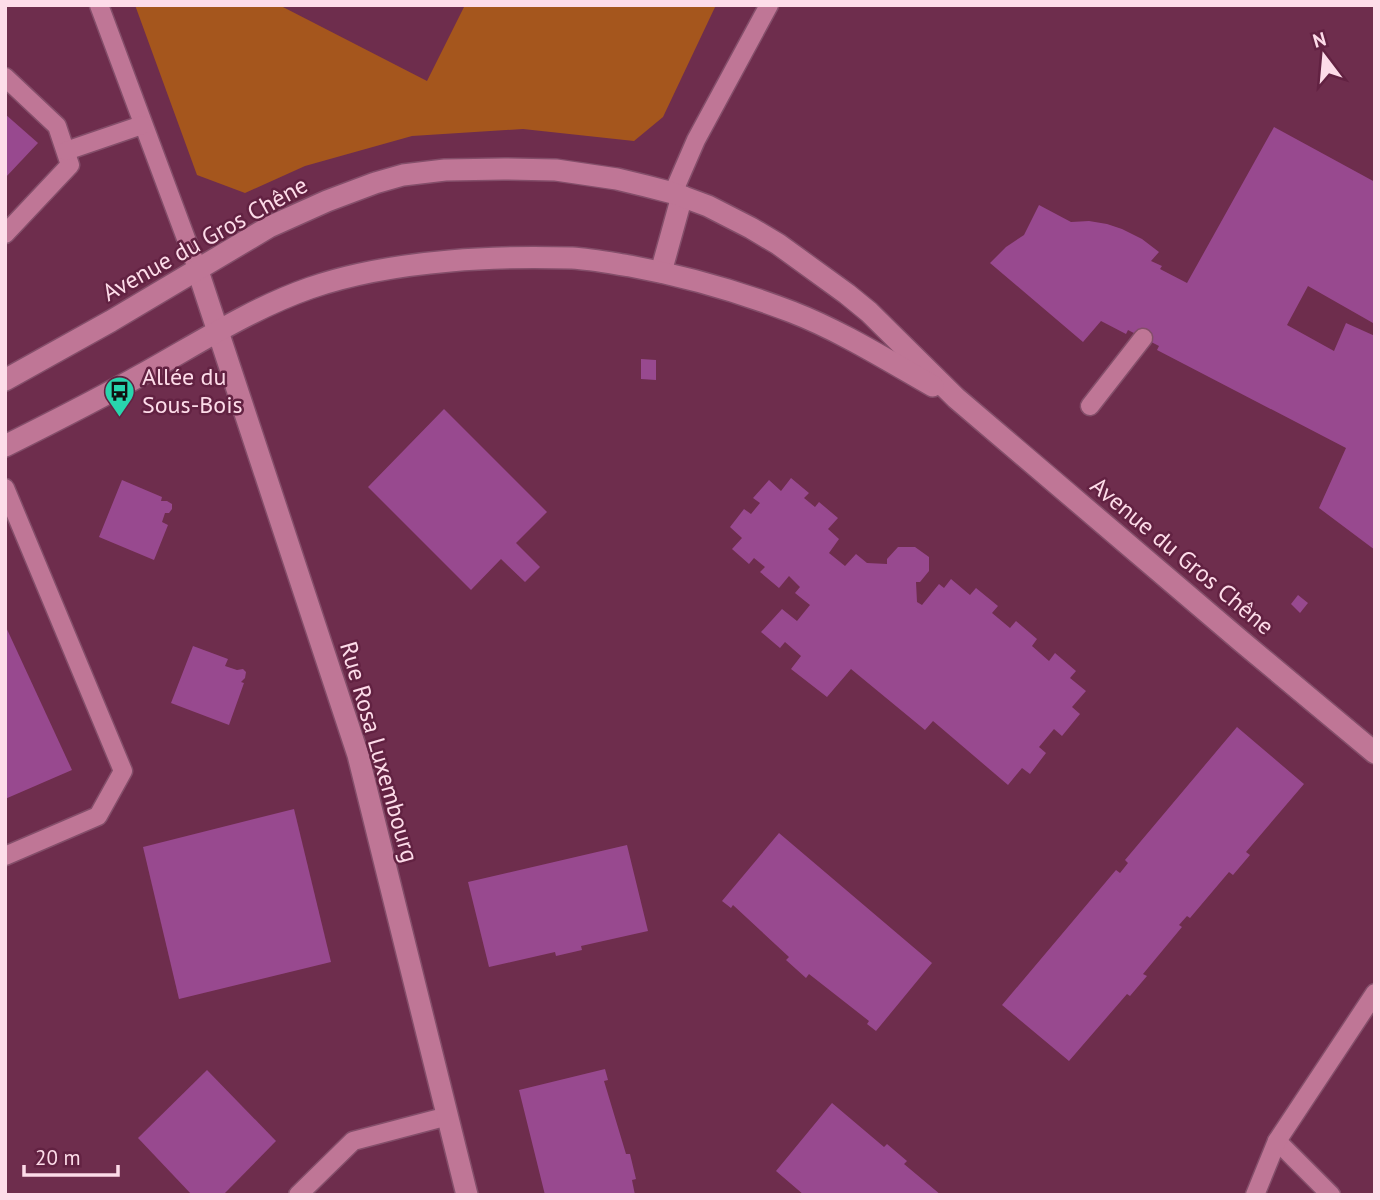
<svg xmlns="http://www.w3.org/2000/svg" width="1380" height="1200" font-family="'PT Sans',sans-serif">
	<rect width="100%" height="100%" fill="#6e2d4d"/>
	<polygon fill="#a5561d" points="135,5 279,5 427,81 465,5 716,5 663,117 634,141 523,129 412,136 305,166 245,193 197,175"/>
	<g fill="#98498f">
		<polygon points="5,114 38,143 5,178"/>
		<polygon points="1274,127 1375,182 1375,319 1373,323 1308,286 1287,325 1334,351 1346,323 1375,336 1375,550 1319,508 1346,448 1157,350 1159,346 1128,330 1126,334 1101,321 1083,342 990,263 1006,247 1024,235 1039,205 1071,222 1089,221 1107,224 1122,229 1142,239 1159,252 1151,261 1162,266 1160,269 1187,283"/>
		<polygon points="641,359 656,360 656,380 641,379"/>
		<polygon points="444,409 547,512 516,543 540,567 525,582 501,559 471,590 368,487"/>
		<polygon points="791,478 809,493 804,498 815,507 819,502 838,518 828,529 839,539 829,553 845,566 856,554 867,563 887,564 887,559 898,547 915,547 929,557 929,571 920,582 916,582 917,602 922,605 939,584 944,588 951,579 970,595 976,588 998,606 992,613 1010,628 1016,621 1037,639 1032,646 1049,661 1055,653 1076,671 1070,678 1086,691 1072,707 1080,714 1062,736 1054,729 1039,747 1046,753 1030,774 1022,768 1008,785 933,721 925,730 851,669 827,697 791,669 801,656 785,642 780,648 761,632 782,609 797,621 810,605 795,593 800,587 789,576 779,588 760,572 765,567 754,558 749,564 732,549 742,538 730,527 744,509 751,514 760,503 753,498 769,480 781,491"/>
		<polygon points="122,480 162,497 161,501 167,501 172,504 172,509 169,513 165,513 162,522 168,525 154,560 99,537"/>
		<polygon points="1298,595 1308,603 1300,613 1291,604"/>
		<polygon points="5,625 72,770 5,799"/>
		<polygon points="193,646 228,659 225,666 237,670 243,669 246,672 245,678 241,682 244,683 229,725 171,703"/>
		<polygon points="1237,727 1304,784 1246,852 1250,855 1233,875 1229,872 1190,918 1187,916 1179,925 1182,927 1143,974 1147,976 1130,996 1127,994 1069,1061 1002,1005 1116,870 1120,873 1128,863 1125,860"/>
		<polygon points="294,809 331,962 179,999 143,847"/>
		<polygon points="779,833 932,963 876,1031 867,1024 869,1021 809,974 806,978 786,960 789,957 733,905 731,908 722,901"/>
		<polygon points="627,845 648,931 581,946 582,950 556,956 555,952 489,967 468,882"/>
		<polygon points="605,1069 608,1080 604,1081 626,1154 630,1154 636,1179 632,1180 635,1195 545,1195 519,1090"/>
		<polygon points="207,1070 276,1141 223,1195 192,1195 138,1138"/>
		<polygon points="832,1103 884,1147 887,1144 907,1161 904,1164 941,1195 804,1195 776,1171"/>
	</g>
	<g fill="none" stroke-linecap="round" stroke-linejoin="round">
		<defs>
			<g id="lane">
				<polyline points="99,5 197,268"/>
				<polyline points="5,77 57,126 70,165 5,234"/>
				<polyline points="66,151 142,125"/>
				<polyline points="673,193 696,140 769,5"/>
				<polyline points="1090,406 1143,338"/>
				<polyline points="5,488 123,771 98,816 5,856"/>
				<polyline points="1277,1141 1331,1195"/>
				<polyline points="298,1195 353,1141 448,1116"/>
				<polyline points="1255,1195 1277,1141 1375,993"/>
			</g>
			<polyline id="street" points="197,268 358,755 467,1195"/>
			<g id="secondary">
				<polyline points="661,272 682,196"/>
				<polyline points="5,380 111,321 269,227 327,201 375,183 403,175 445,170 504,169 556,170 617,179 646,186 673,193 708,206 751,228 778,244 847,294 869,312 956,398 1241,641 1375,753"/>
				<path d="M5,446C51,423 97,400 141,375C197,344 250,309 310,288C356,272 403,265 450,261C491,257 532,257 572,258C591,259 611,263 630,266C685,276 740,292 792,312C841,331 887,360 933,386"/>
			</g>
		</defs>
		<use href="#lane" stroke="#844e6a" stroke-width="21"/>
		<use href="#street" stroke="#844e6a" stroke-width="24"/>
		<use href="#secondary" stroke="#844e6a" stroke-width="24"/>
		<use href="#lane" stroke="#bf7696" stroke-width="18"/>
		<use href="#street" stroke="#bf7696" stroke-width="21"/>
		<use href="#secondary" stroke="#bf7696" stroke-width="21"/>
	</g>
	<defs>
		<symbol id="bus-pin" viewBox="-11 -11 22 30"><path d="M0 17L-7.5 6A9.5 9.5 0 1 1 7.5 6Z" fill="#28d5ad" stroke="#622242"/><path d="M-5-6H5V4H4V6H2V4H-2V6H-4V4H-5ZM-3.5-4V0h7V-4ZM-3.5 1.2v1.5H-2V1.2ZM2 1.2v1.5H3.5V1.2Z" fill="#111"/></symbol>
	</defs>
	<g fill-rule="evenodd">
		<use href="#bus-pin" x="102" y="374" width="35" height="47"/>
	</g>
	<g text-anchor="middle" stroke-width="5" stroke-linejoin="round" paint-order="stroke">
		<g font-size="24" fill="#fddce9" stroke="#622242">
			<text transform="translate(205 239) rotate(-29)" y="8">Avenue du Gros Chêne</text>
			<text transform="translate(1182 556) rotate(40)" y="8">Avenue du Gros Chêne</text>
			<text transform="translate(379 752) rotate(74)" y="8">Rue Rosa Luxembourg</text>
		</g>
		<g font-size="24" fill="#fddce9" stroke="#622242" text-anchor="start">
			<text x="142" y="385">Allée du<tspan x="142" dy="28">Sous-Bois</tspan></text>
		</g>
	</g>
	<rect width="1380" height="1200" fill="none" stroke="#fddce9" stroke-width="14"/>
	<g transform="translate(1324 56) rotate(344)" stroke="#622242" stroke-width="5" paint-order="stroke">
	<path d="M0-5L12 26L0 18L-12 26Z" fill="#fddce9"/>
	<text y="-10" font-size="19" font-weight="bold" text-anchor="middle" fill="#fddce9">N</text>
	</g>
	<path d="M24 1165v10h94v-10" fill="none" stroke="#fddce9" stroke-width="3.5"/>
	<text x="35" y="1165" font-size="21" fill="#fddce9" stroke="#622242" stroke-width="5" paint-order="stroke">20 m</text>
</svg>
